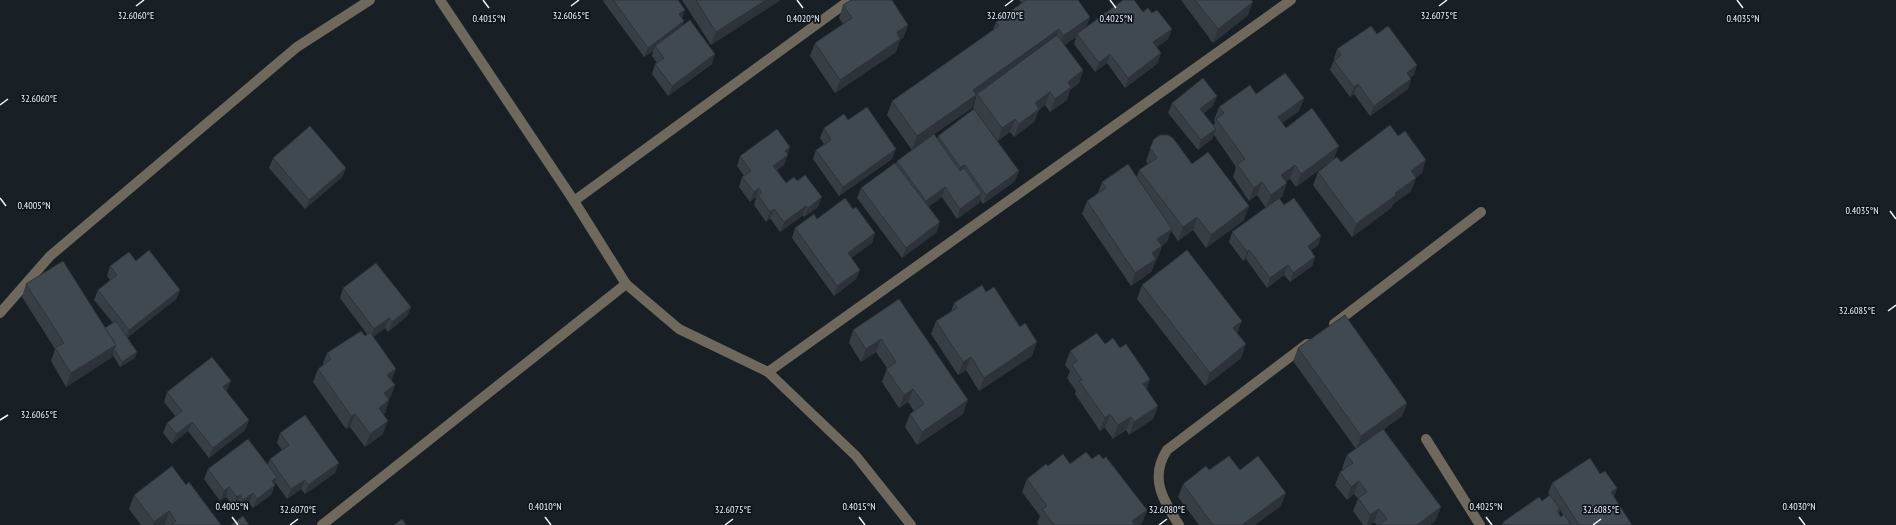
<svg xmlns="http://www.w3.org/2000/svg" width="1896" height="525" font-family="'PT Sans Narrow',sans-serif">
	<rect width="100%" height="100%" fill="#182026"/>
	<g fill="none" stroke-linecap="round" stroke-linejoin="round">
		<g stroke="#6f685c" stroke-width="10">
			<polyline points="440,0 574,201 626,284 679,329 768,372 856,456 911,525"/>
			<polyline points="574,201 850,0"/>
			<polyline points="0,313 50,256 297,47 370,0"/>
			<polyline points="1334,324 1481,212"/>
			<polyline points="768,372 1291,0"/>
			<polyline points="1426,439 1480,525"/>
			<polyline points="322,525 626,284"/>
			<path d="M1179,525C1163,500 1149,478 1167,450L1307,344"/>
		</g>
	</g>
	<g fill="#373f45" fill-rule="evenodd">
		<polygon points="604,0 678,0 683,25 712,64 668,96 652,74 655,64 657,63 652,56 653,51 644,57 603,1"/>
		<polygon points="682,0 780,0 779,1 711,45"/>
		<path d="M1019,0H1078L1090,17L1086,27L1143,12L1152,13L1172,29L1168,39L1157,47L1158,63L1125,88L1107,63L1095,72L1074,44L1076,37L1064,45L1083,70L1079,83L1070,90L1067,100L1050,112L1045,105L1039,110L1034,122L1014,137L1010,132L998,141L988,128L1015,181L983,204L980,200L979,203L957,219L942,197L928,207L937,232L902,258L857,198L861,188L896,164L897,161L932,136L912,150L887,115L892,101L993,30L996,22L1022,3ZM976,97L973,108L974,109L938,136L937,139L934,134L972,108L975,98Z"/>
		<polygon points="1181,0 1251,0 1248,15 1213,43"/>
		<polygon points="843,5 908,25 903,38 900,40 896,52 835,93 810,56 815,43 843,24 839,18"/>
		<polygon points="1377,34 1414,75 1410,77 1411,79 1408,89 1370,116 1354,94 1350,97 1330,70 1334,60 1334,59 1337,49"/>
		<polygon points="1256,94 1304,98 1299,111 1282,123 1286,128 1334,159 1341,162 1422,173 1416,177 1411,191 1393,204 1391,208 1352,237 1313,185 1318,172 1331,161 1296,187 1290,179 1285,182 1282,197 1279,198 1284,205 1321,236 1318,245 1311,250 1315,257 1312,266 1290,282 1284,275 1267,288 1246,259 1243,261 1229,242 1232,232 1266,208 1257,195 1249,201 1233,177 1236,167 1214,135 1212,139 1198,150 1168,113 1172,103 1217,96 1213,106 1203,113 1214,126 1215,122 1214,120 1219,107"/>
		<polygon points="848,120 892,159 839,196 813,159 816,150 824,144 820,138 824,128"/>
		<polygon points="1154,139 1192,164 1244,220 1206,248 1193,230 1178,241 1171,231 1167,242 1162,246 1157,259 1156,260 1151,272 1131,286 1082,214 1087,201 1098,193 1102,182 1137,177 1139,170 1148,164 1146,161"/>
		<polygon points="790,147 784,165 777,170 786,183 818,207 804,217 803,215 780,232 770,218 766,222 754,205 756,198 756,197 750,202 739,187 742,177 744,176 737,166 740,156"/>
		<polygon points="273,158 346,168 342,177 305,209 269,168"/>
		<polygon points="853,209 875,233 872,243 851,258 860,270 856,279 834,296 792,238 795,228 817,219"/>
		<polygon points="136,261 180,290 176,299 127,338 135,358 120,367 112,354 111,358 66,387 51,361 55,349 22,297 26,284 105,328 113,323 94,300 98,290 110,280 107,276 110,266"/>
		<polygon points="1142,285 1241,358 1205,386 1137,299"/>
		<polygon points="343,288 411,307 407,316 388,332 385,328 373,337 391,380 395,385 390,398 389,399 389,400 385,413 383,414 383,434 365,447 350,427 346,429 313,382 318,369 322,366 327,353 365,336 367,334 340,298"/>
		<polygon points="986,292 1032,356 979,391 966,370 958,375 931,334 936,321 951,312 954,303"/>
		<polygon points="899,299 963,414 917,445 905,427 910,414 914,411 908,402 899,408 882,382 887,368 876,352 861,362 849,343 853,330"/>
		<polygon points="1105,344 1120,348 1150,379 1146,389 1158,406 1153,419 1129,435 1126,430 1113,439 1105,428 1100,431 1075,394 1076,391 1067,378 1070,371 1065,365 1070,351"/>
		<polygon points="1298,348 1407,403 1402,416 1384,429 1436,520 1430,525 1377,525 1374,522 1370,525 1363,525 1353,511 1358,499 1354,494 1347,500 1335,485 1340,472 1344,470 1342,468 1347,455 1356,449 1293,361"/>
		<polygon points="227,391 226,392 249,420 245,430 209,458 188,431 172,444 163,433 167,423 175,416 164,402 167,392"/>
		<polygon points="280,433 335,473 305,494 301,489 287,499 275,482 274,484 275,485 271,495 253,508 249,503 240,509 236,505 234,507 226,497 220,501 204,479 208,469 267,465 270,459 282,450 277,443"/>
		<polygon points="1092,459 1103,459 1147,510 1142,523 1140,525 1039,525 1037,523 1040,516 1022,492 1027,479 1048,466 1070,464"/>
		<polygon points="1209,470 1240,470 1281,506 1255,525 1199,525 1178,497 1183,484"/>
		<path d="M1600,474L1617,488L1614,497L1632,525H1502L1503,522L1542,501L1550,495L1548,493L1552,483ZM1560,510L1563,515L1561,517L1559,514Z"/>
		<polygon points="186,485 221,525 165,525 165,524 164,525 141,525 129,509 134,495"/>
	</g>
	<g fill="#2d3338">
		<polygon points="766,0 780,0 779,1 711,45 716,32"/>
		<polygon points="1253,2 1248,15 1213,43 1218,29"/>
		<polygon points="685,10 682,20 679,14"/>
		<polygon points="1090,17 1085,30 1077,34 1076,37 1059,49 1063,36"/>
		<polygon points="684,21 681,31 655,46 653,51 644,57 648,48"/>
		<polygon points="908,25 903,38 900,40 896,52 835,93 840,80 897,32"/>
		<polygon points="1059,29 1054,42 977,94 976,97 975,98 972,108 912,150 917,136 973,90"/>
		<polygon points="1172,29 1168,39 1150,52 1153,42"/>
		<polygon points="1161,53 1158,63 1125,88 1128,78"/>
		<polygon points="715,54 712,64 668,96 672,86"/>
		<polygon points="1110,54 1107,63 1095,72 1099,63"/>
		<polygon points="1417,65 1414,75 1403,82 1407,73"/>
		<polygon points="1083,70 1079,83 1070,90 1067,100 1050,112 1055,99 1068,82"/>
		<polygon points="1411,79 1408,89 1370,116 1374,106"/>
		<polygon points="1358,84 1354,94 1350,97 1354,87"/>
		<polygon points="1050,92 1045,105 1039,110 1034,122 1014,137 1019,124 1035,103"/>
		<polygon points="1217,96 1213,106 1197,119 1200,109"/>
		<polygon points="1304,98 1299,111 1273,130 1278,117"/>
		<polygon points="1015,119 1010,132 998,141 1002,128"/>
		<polygon points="1216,129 1212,139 1198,150 1201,140"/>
		<polygon points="1339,146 1334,159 1296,187 1301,174"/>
		<polygon points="790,147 786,156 788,155 784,165 770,175 773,166 785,151"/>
		<polygon points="896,149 892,159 839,196 843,187"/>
		<polygon points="1426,160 1422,173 1406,184 1411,171"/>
		<polygon points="965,165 962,174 957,177 960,167"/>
		<polygon points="1295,165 1290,179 1276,188 1281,175"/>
		<polygon points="346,168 342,177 305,209 309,200"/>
		<polygon points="1019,171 1015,181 983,204 986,195"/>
		<polygon points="1416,178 1411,191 1393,204 1391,208 1352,237 1356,224 1395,193"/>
		<polygon points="1262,182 1257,195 1249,201 1254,188"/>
		<polygon points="1287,183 1282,197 1266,208 1271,195"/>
		<polygon points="945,187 942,197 922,211 926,201"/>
		<polygon points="759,188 756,197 750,202 754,192"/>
		<polygon points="982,193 979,203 957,219 960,209"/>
		<polygon points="822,197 818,207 804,217 808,208"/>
		<polygon points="806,206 803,215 780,232 784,222"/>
		<polygon points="1249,206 1244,220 1206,248 1211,235"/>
		<polygon points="774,209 770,218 766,222 770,212"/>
		<polygon points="1197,217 1193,230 1178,241 1183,227"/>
		<polygon points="940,222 937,232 902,258 906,248"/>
		<polygon points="1172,229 1167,242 1153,252 1157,239"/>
		<polygon points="875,233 872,243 844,263 848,253"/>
		<polygon points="1321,236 1318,245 1304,256 1308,246"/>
		<polygon points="1162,246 1157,259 1156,260 1151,272 1131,286 1135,273 1152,253"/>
		<polygon points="1249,250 1246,259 1243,261 1247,252"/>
		<polygon points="1315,257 1312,266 1290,282 1293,273"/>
		<polygon points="1288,265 1284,275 1267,288 1270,278"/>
		<polygon points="860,270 856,279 834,296 837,286"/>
		<polygon points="180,290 176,299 125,339 129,330"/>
		<polygon points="411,307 407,316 388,332 392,322"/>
		<polygon points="389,318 385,328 371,339 374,329"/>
		<polygon points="1242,321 1237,334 1233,328"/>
		<polygon points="881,339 876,352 861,362 866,349"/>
		<polygon points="1037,342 1032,356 979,391 984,378"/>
		<polygon points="1246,344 1241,358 1205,386 1210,373"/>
		<polygon points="116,345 111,358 66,387 71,373"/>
		<polygon points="137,352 135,358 120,367 122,362"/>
		<polygon points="971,357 966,370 958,375 963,362"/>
		<polygon points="396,369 391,382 387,375"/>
		<polygon points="1150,379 1146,392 1143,384"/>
		<polygon points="231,381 227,391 220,397 223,387"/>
		<polygon points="395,385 390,398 380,406 384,393"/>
		<polygon points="913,389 908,402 899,408 904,395"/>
		<polygon points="389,400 385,413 374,421 379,408"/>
		<polygon points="968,400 963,414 917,445 922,432"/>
		<polygon points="1407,403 1402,416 1356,449 1361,436"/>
		<polygon points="1158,406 1153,419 1129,435 1134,422"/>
		<polygon points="355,414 350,427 346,429 351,416"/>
		<polygon points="1110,414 1105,428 1100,431 1105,418"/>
		<polygon points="1131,417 1126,430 1113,439 1118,425"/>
		<polygon points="249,420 245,430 209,458 213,448"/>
		<polygon points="388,421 383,434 365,447 370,434"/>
		<polygon points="192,422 188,431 172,444 176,434"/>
		<polygon points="339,463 335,473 305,494 308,485"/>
		<polygon points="277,477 273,487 275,485 271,495 253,508 257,499 272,481"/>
		<polygon points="305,480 301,489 287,499 291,489"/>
		<polygon points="1359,481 1354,494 1347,500 1351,487"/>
		<polygon points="229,487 226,497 220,501 224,491"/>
		<polygon points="1617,488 1613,498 1611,492"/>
		<polygon points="253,493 249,503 240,509 243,500"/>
		<polygon points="1286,493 1281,506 1255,525 1242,525"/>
		<polygon points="240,495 236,505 234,507 237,497"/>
		<polygon points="1441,507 1436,520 1430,525 1417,525"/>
		<polygon points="1379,509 1374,522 1370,525 1367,525 1370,515"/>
		<polygon points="1147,510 1142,523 1140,525 1130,525 1132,521"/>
		<polygon points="169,511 165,524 164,525 153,525 154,522"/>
	</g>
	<g fill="#404950" stroke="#2d3338">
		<polygon points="613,0 678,0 685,10 679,14 684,21 648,48"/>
		<polygon points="696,0 766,0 716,32"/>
		<polygon points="851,0 892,0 908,25 897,32 900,39 840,80 815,43 852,18 843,5"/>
		<polygon points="1026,0 1078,0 1090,17 1063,36 1059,29 973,90 976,95 917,136 892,101 999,26 996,22"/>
		<polygon points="1123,0 1134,0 1143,12 1148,8 1152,13 1157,10 1172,29 1153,42 1161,53 1128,78 1110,54 1099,63 1077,34"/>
		<polygon points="1195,0 1251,0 1253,2 1218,29"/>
		<polygon points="690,20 715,54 672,86 655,64 664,58 655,46"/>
		<polygon points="1371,26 1377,34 1388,26 1417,65 1407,73 1411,79 1374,106 1358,84 1354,87 1334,61 1341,55 1337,49"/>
		<polygon points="1057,35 1083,70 1068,82 1071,87 1055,99 1050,92 1035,103 1039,109 1019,124 1015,119 1002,128 977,94"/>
		<polygon points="1285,73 1304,98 1278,117 1286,128 1312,108 1339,146 1301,174 1295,165 1281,175 1287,183 1271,195 1262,182 1254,188 1237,164 1245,159 1216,119 1224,113 1219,107 1250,85 1256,94"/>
		<polygon points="1203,78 1217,96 1200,109 1216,129 1201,140 1172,103"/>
		<polygon points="867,107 896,149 843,187 816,150 831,140 824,128 844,114 848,120"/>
		<polygon points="974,109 1019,171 986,195 965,165 960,167 938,136"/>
		<polygon points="1390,125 1398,136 1405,131 1426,160 1411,171 1416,178 1395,193 1396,195 1356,224 1318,172 1337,157 1341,162"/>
		<polygon points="310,126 346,168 309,200 273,158"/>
		<polygon points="777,129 790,147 785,151 788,155 773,166 786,183 794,177 797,181 805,175 822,197 808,208 806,206 784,222 774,209 770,212 758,195 762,192 759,188 754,192 742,177 751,171 740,156"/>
		<polygon points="934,134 960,171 964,168 982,193 960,209 945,187 926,201 897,161"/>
		<polygon points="1160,135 1168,135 1173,138 1192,164 1208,152 1249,206 1211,235 1197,217 1183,227 1139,170 1157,158 1150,148 1154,139"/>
		<polygon points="895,163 940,222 906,248 861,188"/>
		<polygon points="1128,164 1172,229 1157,239 1162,246 1152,253 1156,259 1135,273 1087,201 1106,188 1102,182"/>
		<polygon points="845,198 853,209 856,207 875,233 848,253 860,270 837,286 795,228 814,214 817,219"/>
		<polygon points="1279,198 1284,205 1294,198 1321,236 1308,246 1315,257 1293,273 1288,265 1270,278 1249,250 1247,252 1232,232"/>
		<polygon points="149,250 180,290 129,330 98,290 117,275 110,266 129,252 136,261"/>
		<polygon points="1187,250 1242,321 1233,328 1246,344 1210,373 1142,285"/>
		<polygon points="63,261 116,345 71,373 55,348 64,343 26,284"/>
		<polygon points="376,263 411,307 392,322 389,318 374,329 343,288"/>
		<polygon points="982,285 986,292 994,287 1020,327 1025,323 1037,342 984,378 971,357 963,362 936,321 957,308 954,303"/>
		<polygon points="899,299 968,400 922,432 910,414 924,404 913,389 904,395 886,369 896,362 881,339 866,349 853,330"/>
		<polygon points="1345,315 1407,403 1361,436 1298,348"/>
		<polygon points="116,321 137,352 122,362 114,349 116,345 105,328"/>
		<polygon points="361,331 365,336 370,332 396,369 387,375 395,385 384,393 389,400 379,408 388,421 370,434 355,414 351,416 318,369 331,359 327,353"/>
		<polygon points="1097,333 1105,344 1113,338 1120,348 1126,344 1150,379 1143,384 1158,406 1134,422 1131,417 1118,425 1110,414 1105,418 1079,381 1082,380 1072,365 1077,361 1070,351"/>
		<polygon points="212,357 231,381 223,387 249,420 213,448 192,422 176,434 167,423 182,411 167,392"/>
		<polygon points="305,415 339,463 308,485 305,480 291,489 270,459 289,445 280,433"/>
		<polygon points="1383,429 1441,507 1417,525 1379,525 1387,519 1379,509 1370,515 1358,498 1367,492 1359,481 1351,487 1340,472 1353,463 1347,455"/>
		<polygon points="248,439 277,477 272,481 275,485 257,499 253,493 243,500 240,495 237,497 229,487 224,491 208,469"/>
		<polygon points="1086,452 1092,459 1099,454 1103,459 1106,457 1147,510 1132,521 1135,525 1054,525 1042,509 1047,506 1027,479 1046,464 1048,466 1063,454 1070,464"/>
		<polygon points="1229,456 1240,470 1258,456 1286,493 1242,525 1213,525 1183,484 1206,466 1209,470"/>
		<polygon points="1590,458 1600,474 1605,471 1617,488 1611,492 1632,525 1579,525 1552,483"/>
		<polygon points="172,466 186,485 189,482 221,525 171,525 176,521 169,511 154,522 134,495"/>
		<polygon points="1550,495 1560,509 1557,511 1561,517 1564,514 1571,525 1505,525 1503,522 1539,497 1542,501"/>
		<polygon points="243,516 249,525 231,525"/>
		<polygon points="402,519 406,525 394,525"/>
	</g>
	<path fill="none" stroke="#f0f5fa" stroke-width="1.5" d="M483,0L489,8M797,0L803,8M1110,0L1116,8M1737,0L1743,8M136,6L144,0M571,6L579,0M1005,6L1013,0M1439,6L1447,0M0,105L8,99M0,198L6,206M1890,211L1896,219M1888,311L1896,305M0,420L8,415M232,517L238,525M545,517L551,525M859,517L865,525M1486,517L1492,525M1799,517L1805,525M290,525L298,519M725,525L733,519M1159,525L1167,519M1593,525L1601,519"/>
	<g font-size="10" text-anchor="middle" fill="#f0f5fa" stroke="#0f161c" stroke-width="3.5" stroke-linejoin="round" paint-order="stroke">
		<text x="1005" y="19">32.6070°E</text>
		<text x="136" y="19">32.6060°E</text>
		<text x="1439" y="19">32.6075°E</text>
		<text x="571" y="19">32.6065°E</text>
		<text x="489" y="22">0.4015°N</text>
		<text x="803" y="22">0.4020°N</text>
		<text x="1116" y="22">0.4025°N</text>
		<text x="1743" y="22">0.4035°N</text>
		<text x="39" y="102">32.6060°E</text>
		<text x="34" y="209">0.4005°N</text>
		<text x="1862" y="214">0.4035°N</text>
		<text x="1857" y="314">32.6085°E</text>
		<text x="39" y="418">32.6065°E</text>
		<text x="232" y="510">0.4005°N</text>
		<text x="545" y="510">0.4010°N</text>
		<text x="859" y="510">0.4015°N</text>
		<text x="1486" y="510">0.4025°N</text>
		<text x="1799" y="510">0.4030°N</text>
		<text x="298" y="513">32.6070°E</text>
		<text x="733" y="513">32.6075°E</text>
		<text x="1167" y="513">32.6080°E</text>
		<text x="1601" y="513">32.6085°E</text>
	</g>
</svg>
